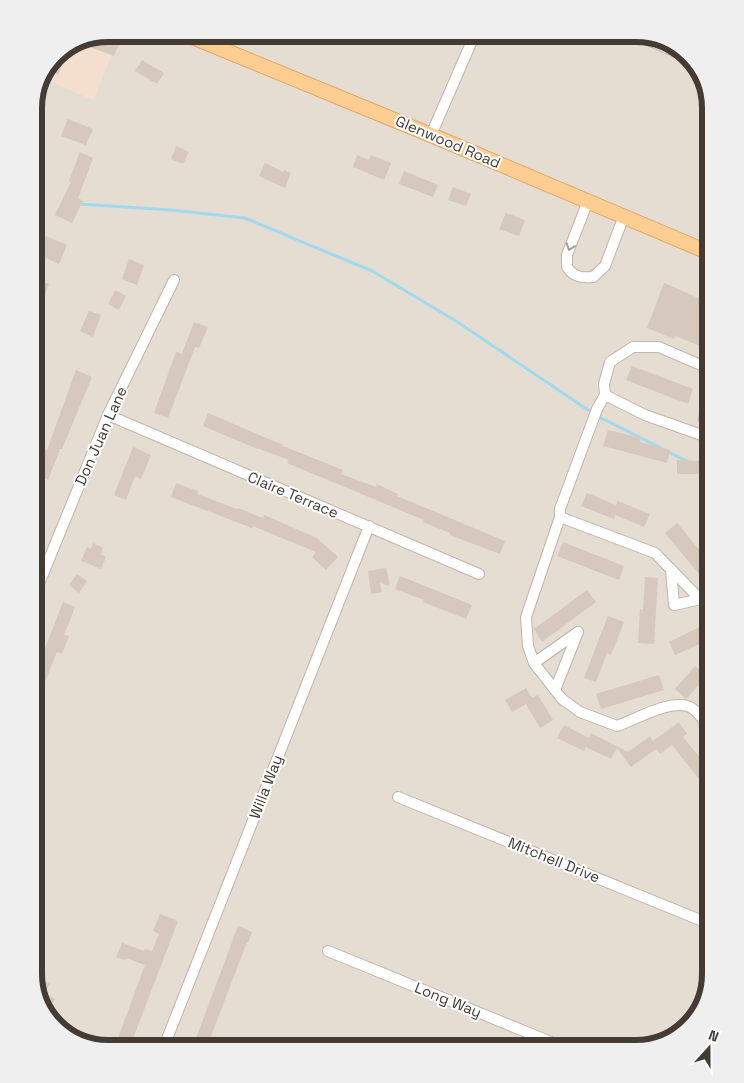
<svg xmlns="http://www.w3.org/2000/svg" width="744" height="1083" font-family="'Space Grotesk',sans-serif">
	<rect width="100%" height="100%" fill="#f2ebe4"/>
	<polygon fill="#e5dcd2" points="119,34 640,34 677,46 700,71 710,108 710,975 700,1012 673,1039 636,1049 104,1049 71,1039 44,1012 34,975 34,103 46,79 94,100"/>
	<polygon fill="#f4dece" points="108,34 119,34 94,100 46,79 59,52"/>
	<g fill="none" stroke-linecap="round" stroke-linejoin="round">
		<g stroke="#a0daee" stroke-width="3">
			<polyline points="79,204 171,210 245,218 372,271 456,321 597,416 661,448"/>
			<polyline points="667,451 688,462"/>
		</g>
	</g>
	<g fill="#d6c8bc">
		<polygon points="101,36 119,44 114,56 90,47 93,39"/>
		<polygon points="68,49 58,75 50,71 59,52"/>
		<polygon points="142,60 164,73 157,84 135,71"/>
		<polygon points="34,104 44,108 35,132 34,132"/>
		<polygon points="68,119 93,129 86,145 61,136"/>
		<polygon points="176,146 189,152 183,164 171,159"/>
		<polygon points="80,152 93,158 78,198 83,201 72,223 55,215 71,182 69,181"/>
		<polygon points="357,155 369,160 371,155 391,163 384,180 353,167"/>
		<polygon points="265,163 283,172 284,170 291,173 285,188 259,176"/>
		<polygon points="404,171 438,185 433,197 399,184"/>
		<polygon points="453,187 471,194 466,206 448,200"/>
		<polygon points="506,213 525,220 519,236 499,229"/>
		<polygon points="46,236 67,245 59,264 39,255"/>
		<polygon points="129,259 144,265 137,285 122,279"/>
		<polygon points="34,278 49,284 34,322"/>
		<polygon points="664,283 710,303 710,350 675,336 674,339 647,328"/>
		<polygon points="115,290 126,296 119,310 108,304"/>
		<polygon points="89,311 101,315 93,337 80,331"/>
		<polygon points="194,322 208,327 199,348 195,347 168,418 154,413 176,352 182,354"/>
		<polygon points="632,366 693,389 688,404 626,380"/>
		<polygon points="76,370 92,377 62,449 60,449 48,480 44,478 34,504 34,477 45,449 47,450"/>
		<polygon points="701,406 710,408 710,424 697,421"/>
		<polygon points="208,413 283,445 283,446 343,470 341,474 376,487 377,484 398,494 397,496 505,541 500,554 450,535 450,533 423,522 424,520 287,463 289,460 257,448 257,449 203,426"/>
		<polygon points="608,430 641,438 640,442 670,450 667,463 603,446"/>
		<polygon points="133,447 151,455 141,479 135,476 126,500 114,495"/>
		<polygon points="702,452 710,452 709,474 677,474 677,460 702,461"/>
		<polygon points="176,483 198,491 197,494 237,509 238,508 263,518 264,515 317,538 338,557 326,570 312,557 316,552 253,526 252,528 171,497"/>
		<polygon points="587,493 616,505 618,501 650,514 644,527 615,515 614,519 581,506"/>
		<polygon points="677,523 710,563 710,587 665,533"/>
		<polygon points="563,542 624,566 619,580 557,556"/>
		<polygon points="93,543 103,548 101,554 106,557 101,569 81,561 87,547 91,549"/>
		<polygon points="386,568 390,586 380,583 382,592 371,594 368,571"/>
		<polygon points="77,574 87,581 79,593 69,585"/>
		<polygon points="400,576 472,605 466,619 423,602 424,600 395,589"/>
		<polygon points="645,577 658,578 654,644 638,643 640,609 643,610"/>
		<polygon points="587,590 596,602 542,642 534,629"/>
		<polygon points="63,602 75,607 64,635 69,636 62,654 57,652 34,709 34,677"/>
		<polygon points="608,616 624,622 611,655 607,653 596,682 584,678"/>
		<polygon points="710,622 710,639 675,655 669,642"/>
		<polygon points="710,663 710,685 704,679 686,699 675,689 695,666 702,672"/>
		<polygon points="659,675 664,690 601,709 596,694"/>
		<polygon points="526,688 532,698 538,695 553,720 540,728 526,704 512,712 505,700"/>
		<polygon points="679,722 687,734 683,737 710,770 710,793 672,745 660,754 656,749 631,767 617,748 611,759 586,747 584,751 557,738 564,725 589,738 591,733 628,752 650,736 653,741"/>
		<polygon points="160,914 178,921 129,1049 114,1049 145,965 126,958 125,960 116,957 122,943 144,951 145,949 152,951 159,934 153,931"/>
		<polygon points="238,926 252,932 248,943 247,942 206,1049 192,1049"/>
		<polygon points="34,975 50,984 44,993 55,999 46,1015 44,1012"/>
	</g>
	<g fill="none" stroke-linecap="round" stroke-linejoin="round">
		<defs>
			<g id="minor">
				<polyline points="634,34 686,56"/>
				<polyline points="431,135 475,34"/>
				<path d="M588,201L567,255V267C574,277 581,278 593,277L605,266L624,216"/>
				<path d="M605,395L597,409L560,509V517L526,617L528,646L534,663L562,699L580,712L617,726C634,720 669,700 687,706C698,709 704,722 710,731"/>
				<polyline points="108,415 479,574"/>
				<polyline points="710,438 645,415 605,395 604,384 610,362 633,347 659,347 710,369"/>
				<polyline points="560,517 655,553 700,599"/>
				<polyline points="671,569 674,605 710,597"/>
				<polyline points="34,596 108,415 174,280"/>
				<polyline points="534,663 578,632"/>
				<polyline points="555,690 578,632"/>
				<polyline points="398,797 710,924"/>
				<polyline points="328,951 568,1049"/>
				<polyline points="163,1049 369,526"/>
			</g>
			<polyline id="major" points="185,34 431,135 710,253"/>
		</defs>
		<use href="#minor" stroke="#c0b4aa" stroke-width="12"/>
		<use href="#major" stroke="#e1a762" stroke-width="16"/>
		<use href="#minor" stroke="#fff" stroke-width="10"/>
		<use href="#major" stroke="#fcce92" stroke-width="14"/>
	</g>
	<defs><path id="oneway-chevron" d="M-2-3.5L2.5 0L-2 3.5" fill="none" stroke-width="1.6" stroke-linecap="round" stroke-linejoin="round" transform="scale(1.25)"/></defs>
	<use stroke="#a19d9a" href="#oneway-chevron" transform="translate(570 247) rotate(110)"/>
	<g text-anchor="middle" stroke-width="4" stroke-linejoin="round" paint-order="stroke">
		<g font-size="15" fill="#433b34" stroke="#fff">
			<text transform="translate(448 142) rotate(23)" y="5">Glenwood Road</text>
			<text transform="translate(101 436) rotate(-66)" y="5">Don Juan Lane</text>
			<text transform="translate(293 495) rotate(23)" y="5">Claire Terrace</text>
			<text transform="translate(266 787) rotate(-69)" y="5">Willa Way</text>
			<text transform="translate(554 860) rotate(22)" y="5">Mitchell Drive</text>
			<text transform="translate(448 1000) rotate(22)" y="5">Long Way</text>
		</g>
	</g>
	<path d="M0 0H744V1083H0ZM108 42H636A66 66 0 0 1 702 108V974A66 66 0 0 1 636 1040H108A66 66 0 0 1 42 974V108A66 66 0 0 1 108 42Z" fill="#f0efef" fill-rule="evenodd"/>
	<path fill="none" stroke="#433b34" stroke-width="6" d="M108 42H636A66 66 0 0 1 702 108V974A66 66 0 0 1 636 1040H108A66 66 0 0 1 42 974V108A66 66 0 0 1 108 42Z"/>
	<g transform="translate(709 1048) rotate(21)" stroke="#ffffff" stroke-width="4" paint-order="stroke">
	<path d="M0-4L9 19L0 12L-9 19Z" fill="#433b34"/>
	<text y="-8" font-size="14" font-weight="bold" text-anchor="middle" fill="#433b34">N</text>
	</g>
</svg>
